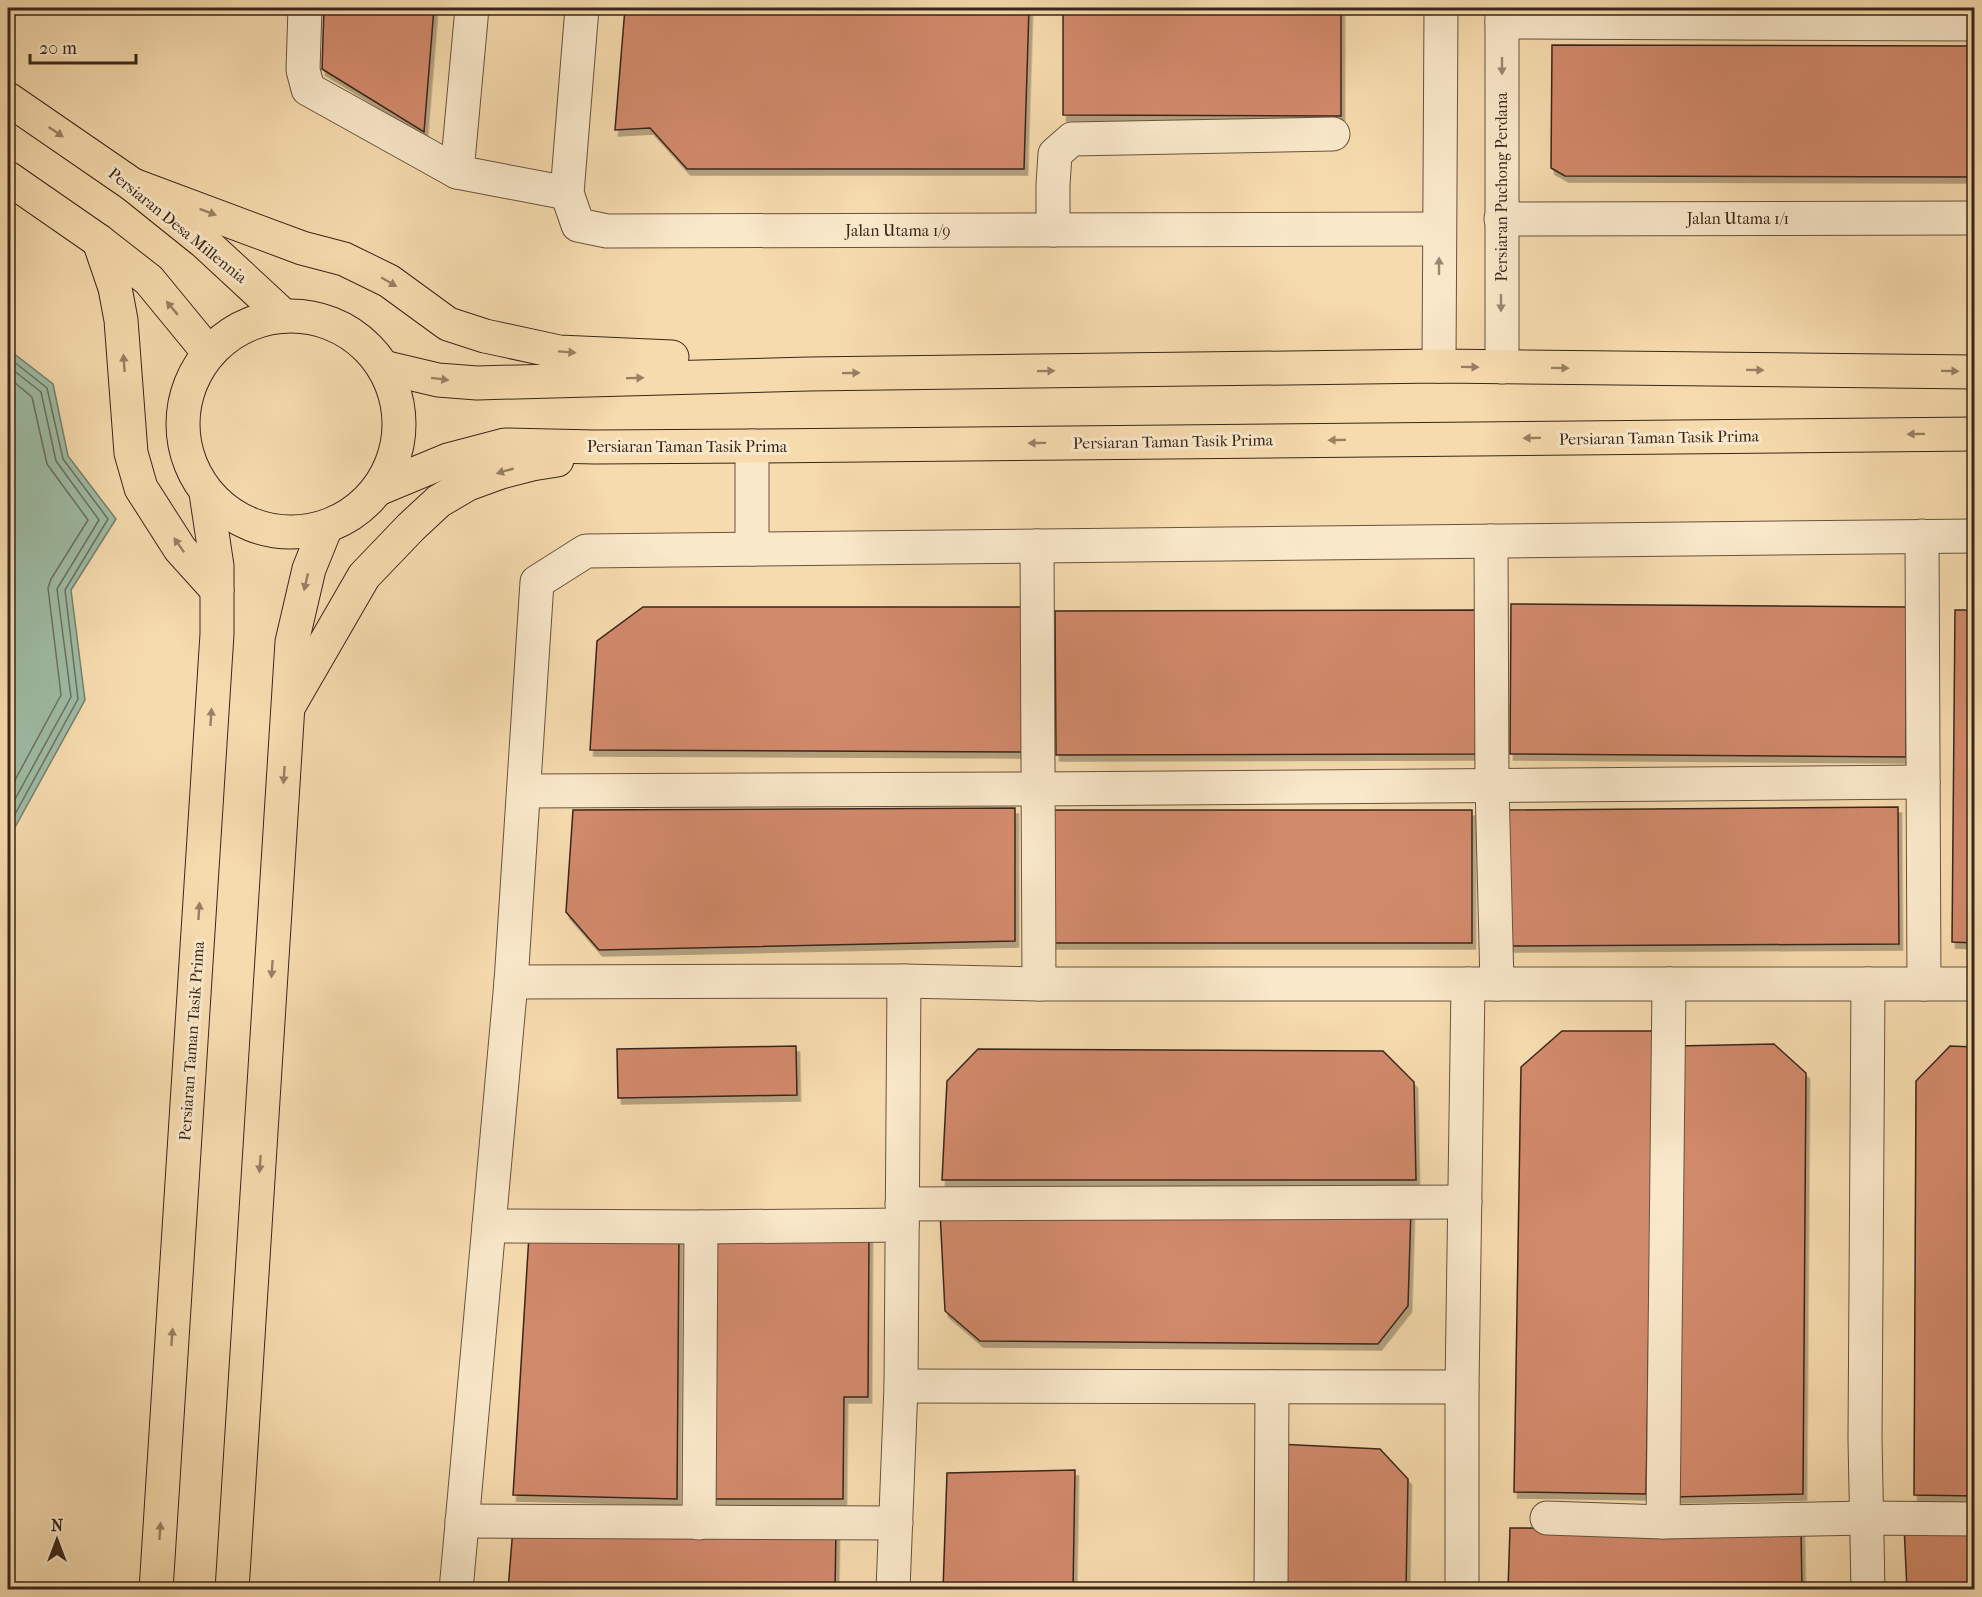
<svg xmlns="http://www.w3.org/2000/svg" width="1982" height="1597" font-family="'IM FELL French Canon',serif">
	<defs>
		<filter id="shadow"><feDropShadow dx="3.5" dy="6" stdDeviation="0" flood-color="#0004"/></filter>
	</defs>
	<rect width="100%" height="100%" fill="#f6dbae"/>
	<filter id="stains"><feTurbulence type="fractalNoise" baseFrequency=".00333" numOctaves="4"/><feColorMatrix values="0 0 0 0 .2 0 0 0 0 .09 0 0 0 0 .02 0 0 0 .5 -.17"/></filter>
	<radialGradient id="worn" r=".72"><stop offset=".6" stop-color="#630" stop-opacity="0"/><stop offset="1" stop-color="#630" stop-opacity=".3"/></radialGradient>
	<polygon fill="#9ebca5" stroke="#76806d" stroke-width="1.5" points="8,349 53,384 68,456 116,519 71,590 85,700 8,840"/>
	<g fill="none" stroke-linecap="round" stroke-linejoin="round">
		<g stroke="#6c7160" stroke-width="1.5">
			<polyline points="8,357 47,388 63,459 108,519 65,590 78,699 8,827"/>
			<polyline points="8,366 41,392 56,461 99,520 57,589 71,697 8,812"/>
			<polyline points="8,377 32,397 47,464 88,520 51,579 48,588 61,695 8,793"/>
		</g>
	</g>
	<g fill="#d28a6c" stroke="#39261a" stroke-width="1.5" filter="url(#shadow)">
		<polygon points="324,8 434,8 424,132 322,69"/>
		<polygon points="625,8 1029,8 1024,169 687,169 650,128 615,130"/>
		<polygon points="1063,8 1341,8 1341,116 1063,115"/>
		<polygon points="1552,45 1974,46 1974,177 1565,176 1551,168"/>
		<polygon points="1511,604 1906,607 1906,757 1510,754"/>
		<polygon points="643,607 1029,607 1029,752 590,750 597,641"/>
		<polygon points="1483,610 1484,754 1056,755 1055,611"/>
		<polygon points="1955,610 1974,610 1974,943 1952,942"/>
		<polygon points="1898,807 1899,944 1504,946 1503,810"/>
		<polygon points="1015,808 1015,941 599,950 566,912 573,810"/>
		<rect x="1052" y="810" width="420" height="133"/>
		<polygon points="1562,1031 1654,1031 1646,1494 1514,1492 1521,1067"/>
		<polygon points="1774,1044 1806,1073 1803,1494 1673,1497 1677,1046"/>
		<polygon points="796,1046 797,1095 618,1098 617,1049"/>
		<polygon points="1950,1046 1974,1047 1974,1496 1914,1495 1916,1081"/>
		<polygon points="978,1049 1383,1051 1414,1082 1416,1180 942,1180 947,1081"/>
		<polygon points="1411,1210 1408,1306 1378,1344 980,1341 945,1311 940,1212"/>
		<polygon points="529,1235 679,1237 677,1499 513,1495"/>
		<polygon points="709,1235 869,1236 868,1397 844,1397 843,1499 708,1499"/>
		<polygon points="1277,1444 1380,1449 1408,1479 1406,1590 1276,1590"/>
		<polygon points="1075,1470 1073,1590 943,1590 947,1473"/>
		<polygon points="1904,1525 1974,1526 1974,1590 1907,1590"/>
		<polygon points="513,1528 836,1528 835,1590 508,1590"/>
		<polygon points="1510,1528 1801,1530 1802,1590 1508,1590"/>
	</g>
	<g fill="none" stroke-linecap="round" stroke-linejoin="round">
		<defs>
			<g id="minor">
				<polyline points="305,8 303,70 308,89 457,172 567,193"/>
				<polyline points="582,8 567,193 578,225 607,231 1439,229"/>
				<polyline points="1502,22 1974,24"/>
				<polyline points="457,172 472,8"/>
				<polyline points="1501,219 1974,218"/>
				<polyline points="1053,230 1053,185 1055,154 1072,139 1333,134"/>
				<polyline points="1439,366 1441,8"/>
				<polyline points="1502,367 1502,8"/>
				<polyline points="752,446 752,549"/>
				<polyline points="1922,536 1924,984"/>
				<polyline points="1491,541 1492,785 1497,984"/>
				<polyline points="1037,546 1039,984"/>
				<polyline points="524,791 1037,789 1923,782"/>
				<polyline points="511,982 904,981 1039,984 1974,984"/>
				<polyline points="902,1204 1465,1202"/>
				<polyline points="489,1226 701,1227 902,1225"/>
				<polyline points="901,1386 1462,1387"/>
				<polyline points="1547,1518 1663,1522 1867,1518 1974,1519"/>
				<polyline points="462,1521 896,1523"/>
				<polyline points="1663,1522 1669,984"/>
				<polyline points="699,1523 701,1227"/>
				<polyline points="456,1590 511,982 537,582 586,551 1974,536"/>
				<polyline points="893,1590 901,1386 904,981"/>
				<polyline points="1271,1590 1272,1387"/>
				<polyline points="1462,1590 1462,1387 1468,984"/>
				<polyline points="1868,1590 1865,1439 1868,984"/>
			</g>
			<g id="major">
				<polyline points="8,99 133,185 204,242 284,316"/>
				<polyline points="8,178 99,241 149,280 209,353"/>
				<polyline points="133,185 302,248 344,259 389,281 448,324 485,336 559,352 672,357"/>
				<polyline points="99,241 115,288 121,320 131,453 141,488 180,549 217,590"/>
				<circle cx="291" cy="424" r="108"/>
				<polyline points="383,367 438,380 477,383 809,374 1439,366 1974,372"/>
				<polyline points="378,489 448,460 505,445 595,447 752,446 1974,434"/>
				<polyline points="290,704 364,576 411,527 439,501 468,484 501,472 532,464 557,460"/>
				<polyline points="156,1590 217,634 217,566 206,493"/>
				<polyline points="232,1590 292,642 309,569 326,527"/>
			</g>
		</defs>
		<use href="#minor" stroke="#68533f" stroke-width="35"/>
		<use href="#major" stroke="#39261a" stroke-width="35"/>
		<use href="#minor" stroke="#f9e8ca" stroke-width="33"/>
		<use href="#major" stroke="#f6dbae" stroke-width="33"/>
	</g>
	<defs><path id="oneway-solid" d="M-6-.8H1V-3.2L6.5 0L1 3.2V.8H-6Z" transform="scale(1.5)"/></defs>
	<g fill="#998772">
		<use href="#oneway-solid" transform="translate(1502 66) rotate(90)"/>
		<use href="#oneway-solid" transform="translate(1439 266) rotate(-90)"/>
		<use href="#oneway-solid" transform="translate(1501 303) rotate(90)"/>
	</g>
	<g fill="#988064">
		<use href="#oneway-solid" transform="translate(56 132) rotate(34)"/>
		<use href="#oneway-solid" transform="translate(208 212) rotate(21)"/>
		<use href="#oneway-solid" transform="translate(389 282) rotate(30)"/>
		<use href="#oneway-solid" transform="translate(172 308) rotate(-130)"/>
		<use href="#oneway-solid" transform="translate(567 352) rotate(4)"/>
		<use href="#oneway-solid" transform="translate(124 363) rotate(-94)"/>
		<use href="#oneway-solid" transform="translate(1470 367) rotate(1)"/>
		<use href="#oneway-solid" transform="translate(1560 368) rotate(1)"/>
		<use href="#oneway-solid" transform="translate(1755 370) rotate(1)"/>
		<use href="#oneway-solid" transform="translate(1046 371) rotate(-1)"/>
		<use href="#oneway-solid" transform="translate(1950 371) rotate(1)"/>
		<use href="#oneway-solid" transform="translate(851 373) rotate(-1)"/>
		<use href="#oneway-solid" transform="translate(635 378) rotate(-1)"/>
		<use href="#oneway-solid" transform="translate(440 379) rotate(7)"/>
		<use href="#oneway-solid" transform="translate(1916 434) rotate(179)"/>
		<use href="#oneway-solid" transform="translate(1532 438) rotate(179)"/>
		<use href="#oneway-solid" transform="translate(1337 440) rotate(179)"/>
		<use href="#oneway-solid" transform="translate(1037 443) rotate(179)"/>
		<use href="#oneway-solid" transform="translate(505 471) rotate(164)"/>
		<use href="#oneway-solid" transform="translate(179 545) rotate(-125)"/>
		<use href="#oneway-solid" transform="translate(306 582) rotate(103)"/>
		<use href="#oneway-solid" transform="translate(211 717) rotate(-86)"/>
		<use href="#oneway-solid" transform="translate(284 775) rotate(94)"/>
		<use href="#oneway-solid" transform="translate(199 911) rotate(-86)"/>
		<use href="#oneway-solid" transform="translate(272 969) rotate(94)"/>
		<use href="#oneway-solid" transform="translate(260 1164) rotate(94)"/>
		<use href="#oneway-solid" transform="translate(172 1337) rotate(-86)"/>
		<use href="#oneway-solid" transform="translate(160 1531) rotate(-86)"/>
	</g>
	<g text-anchor="middle" stroke-width="6" stroke-linejoin="round" paint-order="stroke">
		<g font-size="16" fill="#39261a" stroke="#f9e8ca">
			<text transform="translate(1501 187) rotate(-90)" y="6">Persiaran Puchong Perdana</text>
			<text x="1738" y="224">Jalan Utama 1/1</text>
			<text transform="translate(178 225) rotate(39)" y="6">Persiaran Desa Millennia</text>
			<text x="898" y="236">Jalan Utama 1/9</text>
			<text transform="translate(1659 437) rotate(-1)" y="6">Persiaran Taman Tasik Prima</text>
			<text transform="translate(1173 441) rotate(-1)" y="6">Persiaran Taman Tasik Prima</text>
			<text x="687" y="452">Persiaran Taman Tasik Prima</text>
			<text transform="translate(191 1041) rotate(-86)" y="6">Persiaran Taman Tasik Prima</text>
		</g>
	</g>
	<rect width="1982" height="1597" fill="none" stroke="#f6dbae" stroke-width="30"/>
	<rect x="9" y="9" width="1964" height="1579" fill="none" stroke="#39261a" stroke-width="3"/>
	<rect x="15" y="15" width="1952" height="1567" fill="none" stroke="#39261a" stroke-width="1.5"/>
	<g transform="translate(57 1540)" stroke="#f9e8ca" stroke-width="4.5" paint-order="stroke">
	<path d="M0-4.5L10 22L0 15L-10 22Z" fill="#39261a"/>
	<text y="-9" font-size="16" font-weight="bold" text-anchor="middle" fill="#39261a">N</text>
	</g>
	<path d="M30 54v9h106v-9" fill="none" stroke="#39261a" stroke-width="3"/>
	<text x="39" y="54" font-size="18" fill="#39261a" stroke="#f9e8ca" stroke-width="4.5" paint-order="stroke">20 m</text>
	<rect width="100%" height="100%" filter="url(#stains)"/>
	<rect width="100%" height="100%" fill="url(#worn)"/>
</svg>
